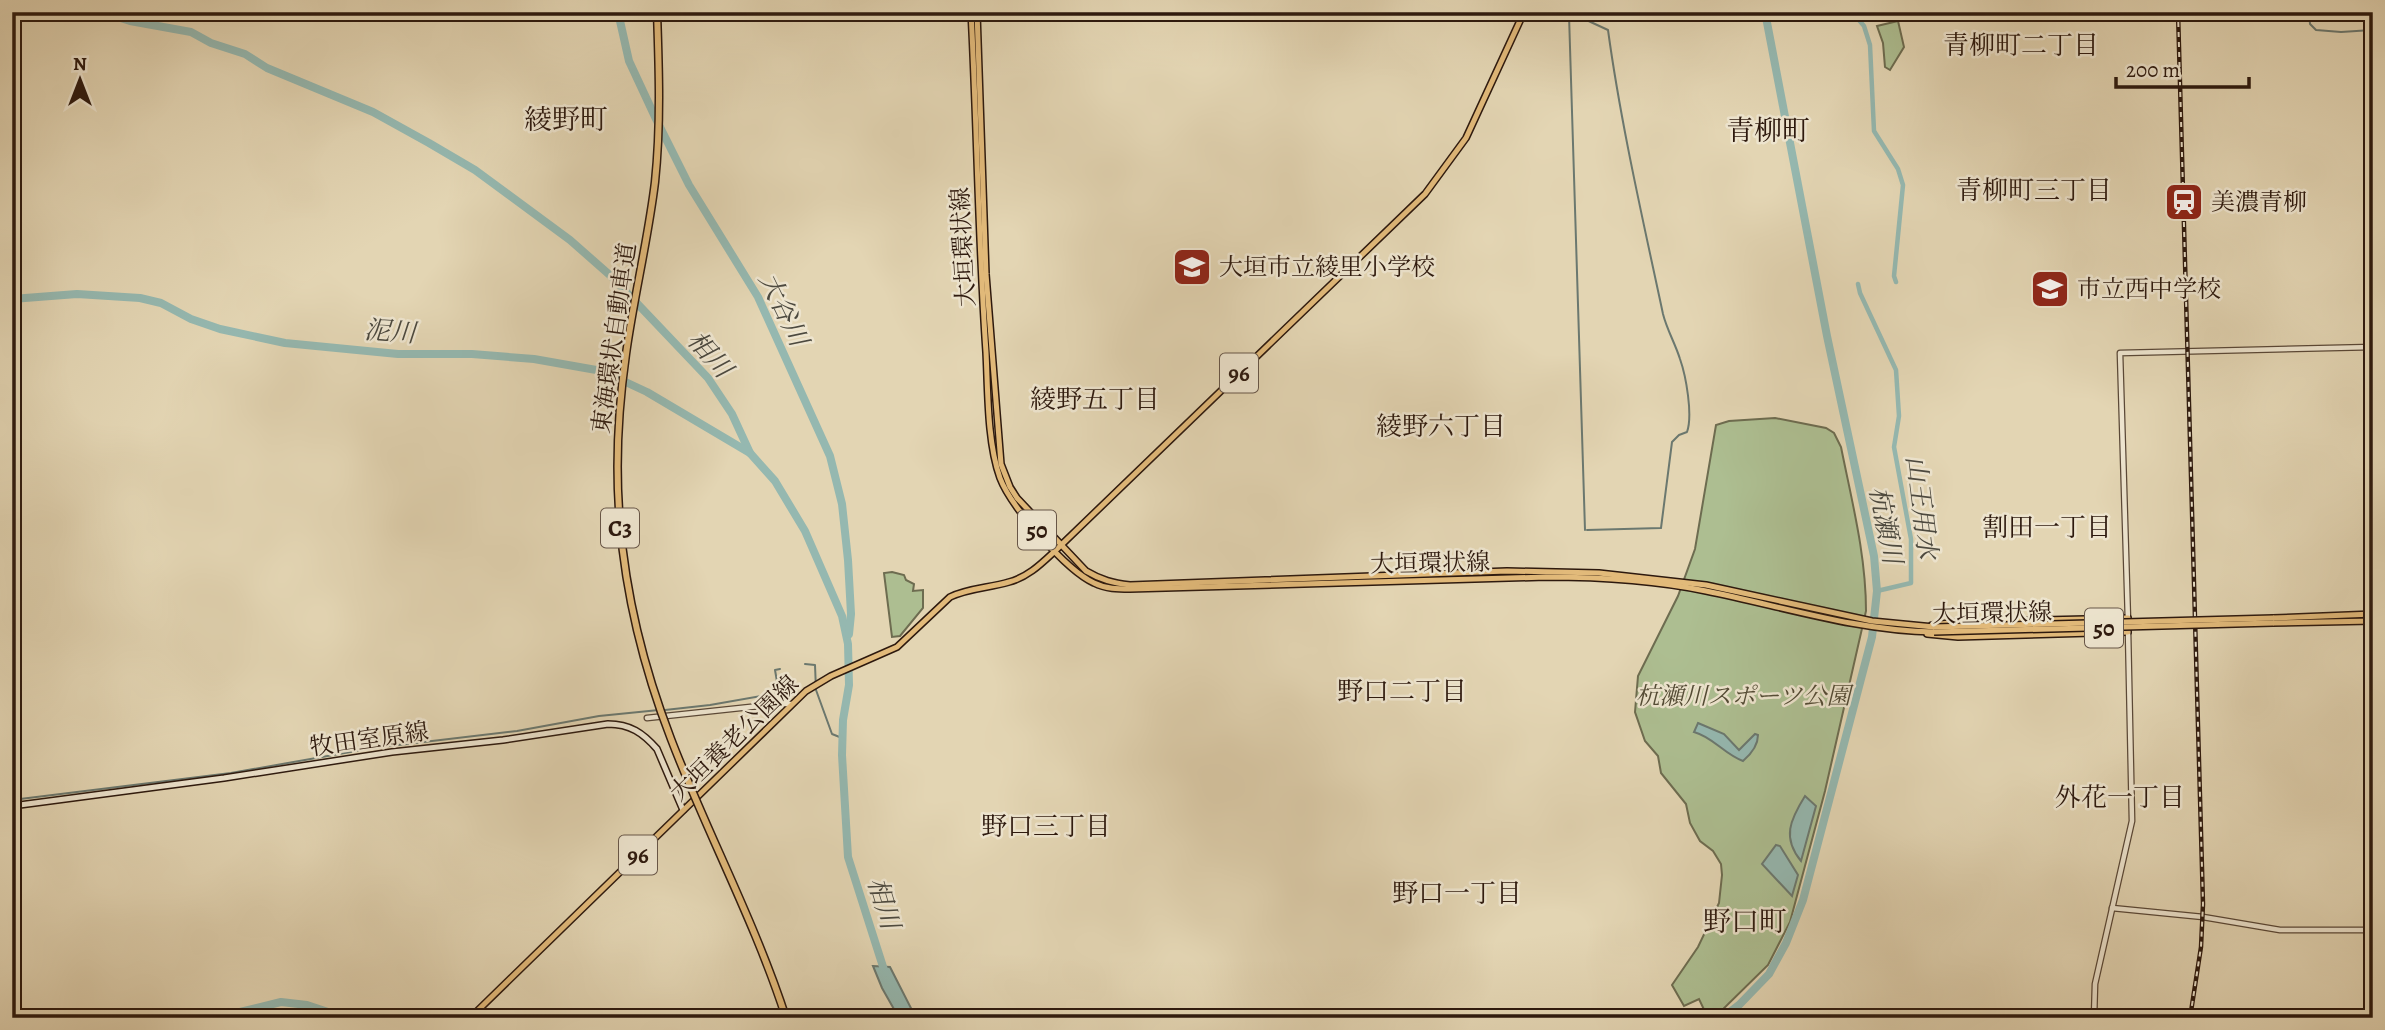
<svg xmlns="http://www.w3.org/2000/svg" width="2385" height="1030" font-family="Alegreya,'Noto Serif JP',serif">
	<rect width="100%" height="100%" fill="#e3d5b3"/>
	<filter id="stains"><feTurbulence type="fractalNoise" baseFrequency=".00286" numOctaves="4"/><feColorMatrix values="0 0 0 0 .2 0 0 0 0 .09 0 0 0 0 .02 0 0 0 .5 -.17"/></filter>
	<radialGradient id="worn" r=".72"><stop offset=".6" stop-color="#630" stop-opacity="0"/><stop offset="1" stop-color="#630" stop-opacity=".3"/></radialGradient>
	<g fill="#adbe91" stroke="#6d6c50" stroke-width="2">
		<polygon points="1898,21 1904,47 1890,70 1885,67 1883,43 1877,26"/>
		<path d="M1775,418L1826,428L1834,433L1841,447C1852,502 1866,555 1866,611L1825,791L1790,922L1768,965L1714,1018H1708L1699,999L1684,1006L1672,985L1698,947L1719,903L1722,875L1721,864L1713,851L1700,841L1690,823L1686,804L1661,773L1658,756L1645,741L1635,712L1638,676L1678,596L1695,549L1716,425L1729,421Z"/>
		<polygon points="892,572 904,575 906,580 914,584 913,591 923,590 923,608 900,636 892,637 884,573"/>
	</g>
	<g fill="#95b8b0" stroke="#6b786f" stroke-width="2">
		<path d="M1698,723L1724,734L1739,750L1755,734L1758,735C1758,745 1750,755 1743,761C1724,754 1713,737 1694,732Z"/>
		<path d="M1805,796L1816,806L1801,861C1782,838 1790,820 1805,796Z"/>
		<polygon points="1776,845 1780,846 1798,875 1792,896 1762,864"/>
		<polygon points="873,966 890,967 916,1018 899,1018 882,988"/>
	</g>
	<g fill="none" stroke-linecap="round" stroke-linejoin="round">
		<g stroke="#6b786f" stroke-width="2">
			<path d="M1569,12L1608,30C1621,125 1643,220 1663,314C1667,330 1675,343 1680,359C1686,376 1693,415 1687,432L1679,435L1672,442L1661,528L1587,530"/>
			<polyline points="2309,12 2310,24 2316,30 2341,32 2372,30"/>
			<polyline points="1569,15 1585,530"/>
			<polyline points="805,664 815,665 816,690 832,734 842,738"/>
			<polyline points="665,710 710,705 779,693 775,670 780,669"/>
			<polyline points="12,800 231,773 373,748 517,731 599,716 659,710"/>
		</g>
		<g stroke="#95b8b0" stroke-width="4.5">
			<polyline points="1852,12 1864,26 1870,45 1874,131 1898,169 1903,185 1894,276 1896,282"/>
			<polyline points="1858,284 1860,293 1896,370 1899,416 1894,447 1911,539 1911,583 1877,591"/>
		</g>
		<g stroke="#95b8b0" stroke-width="8">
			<polyline points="102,12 130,21 191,32 211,43 245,54 267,68 373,112 429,143 475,170 570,240 612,277 708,378 732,414 750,453 775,481 805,531 842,616 848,644 849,685 843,720 842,755 848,857 885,973"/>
			<polyline points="618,12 629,61 656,119 689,185 758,297 830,456 842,504 848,560 851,614 849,634"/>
			<polyline points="12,299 77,294 140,298 161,303 191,319 220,329 285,343 398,354 472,354 534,359 602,371 647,392 750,453"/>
			<polyline points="198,1018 240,1012 281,1002 307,1005 346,1018"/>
			<polyline points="1722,1018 1739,1005 1769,974 1786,943 1803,900 1872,637 1877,591 1874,556 1827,336 1765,12"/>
		</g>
		<defs>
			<g id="tertiary">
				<polyline points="2128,621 2120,353 2373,347"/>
				<polyline points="647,718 777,704 792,704"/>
				<polyline points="2112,908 2203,917 2280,930 2373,930"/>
				<polyline points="2018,1018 2032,1013 2094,1013"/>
				<polyline points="2094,1018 2095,984 2132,821 2128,630"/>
			</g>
			<path id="secondary" d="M12,806L224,778L392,752L503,740L608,724C630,724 643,733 657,749L683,810"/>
			<g id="primary">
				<path d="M971,12C977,125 978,238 986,352C988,390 987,442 1000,478C1011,507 1066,570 1094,583C1106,589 1118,589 1130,589L1546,577C1600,577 1653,580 1706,591C1781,606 1857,631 1934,632"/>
				<path d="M977,12L986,274L1001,464L1010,487L1017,498L1086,571C1101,580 1113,583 1130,585L1507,571L1599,573L1706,585L1872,621L1934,627"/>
				<polyline points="2273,618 2373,614"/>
				<polyline points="2273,623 2373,621"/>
				<polyline points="1932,625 1958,622 2128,618"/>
				<polyline points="1927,634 1958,637 2128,632"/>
				<path d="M470,1018L806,691L831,676L897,647L950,597C968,588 989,588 1009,582C1028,577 1041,564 1055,551L1425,194L1466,138L1524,12"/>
			</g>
		</defs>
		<use href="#tertiary" stroke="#5a4837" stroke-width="7"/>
		<use href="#secondary" stroke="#2d190e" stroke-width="8"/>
		<use href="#primary" stroke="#2d190e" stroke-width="8"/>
		<use href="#tertiary" stroke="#ede4ce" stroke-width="4.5"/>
		<use href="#secondary" stroke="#ede4ce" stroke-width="5"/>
		<use href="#primary" stroke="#e2ba7a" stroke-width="5"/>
		<defs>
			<polyline id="rail" points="2178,12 2203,904 2201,947 2190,1018"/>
		</defs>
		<use href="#rail" stroke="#2d190e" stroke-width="4.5"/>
		<use href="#rail" stroke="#ede4ce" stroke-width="2" stroke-dasharray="5" stroke-linecap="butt"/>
		<defs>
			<g id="primary-bridge">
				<polyline points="1934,627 2273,618"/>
				<polyline points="1934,632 2273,623"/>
			</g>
			<path id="motorway-bridge" d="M657,12C659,69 661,125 655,182C648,240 634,296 626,354C618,410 615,467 620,523C626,597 644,669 671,739C707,833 755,922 786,1018"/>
		</defs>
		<use href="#primary-bridge" stroke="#2d190e" stroke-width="8" stroke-linecap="butt"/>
		<use href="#motorway-bridge" stroke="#2d190e" stroke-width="9" stroke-linecap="butt"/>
		<use href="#primary-bridge" stroke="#e2ba7a" stroke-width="5"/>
		<use href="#motorway-bridge" stroke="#e2ba7a" stroke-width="6"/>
	</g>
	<defs>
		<symbol id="station-square" viewBox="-11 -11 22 22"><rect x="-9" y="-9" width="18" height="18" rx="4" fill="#8f2418" stroke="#ede4ce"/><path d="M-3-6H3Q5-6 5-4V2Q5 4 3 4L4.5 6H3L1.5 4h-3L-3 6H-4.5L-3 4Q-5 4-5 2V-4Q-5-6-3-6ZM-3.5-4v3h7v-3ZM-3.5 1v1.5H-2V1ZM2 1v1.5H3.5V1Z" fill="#fff"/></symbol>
		<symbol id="school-square" viewBox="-11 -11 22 22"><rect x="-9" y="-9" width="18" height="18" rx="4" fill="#8f2418" stroke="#ede4ce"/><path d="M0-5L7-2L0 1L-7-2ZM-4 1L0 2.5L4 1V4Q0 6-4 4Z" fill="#fff"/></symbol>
	</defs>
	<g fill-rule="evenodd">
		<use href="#station-square" x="2162" y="180" width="44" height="44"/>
		<use href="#school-square" x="1170" y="245" width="44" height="44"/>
		<use href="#school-square" x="2028" y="267" width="44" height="44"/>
	</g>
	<g text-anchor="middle" stroke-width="5" stroke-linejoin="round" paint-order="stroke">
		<g fill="#ede4ce" stroke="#675648" stroke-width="2">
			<rect x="1220" y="353.5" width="38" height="39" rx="5"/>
			<rect x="601" y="508.5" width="38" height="39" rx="5"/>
			<rect x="1018" y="510.5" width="38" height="39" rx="5"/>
			<rect x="2085" y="608.5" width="38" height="39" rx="5"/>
			<rect x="619" y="835.5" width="38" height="39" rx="5"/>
		</g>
		<g font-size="23" font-weight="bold" fill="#2d190e">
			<text x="1239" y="381">96</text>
			<text x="620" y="536">C3</text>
			<text x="1037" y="538">50</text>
			<text x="2104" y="636">50</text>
			<text x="638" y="863">96</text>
		</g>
		<g font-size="24" fill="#2d190e" stroke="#ede4ce" text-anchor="start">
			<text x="2211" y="210">美濃青柳</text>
			<text x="1219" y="275">大垣市立綾里小学校</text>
			<text x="2077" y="297">市立西中学校</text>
		</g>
		<g font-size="24" fill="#2d190e" stroke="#ede4ce">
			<text transform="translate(963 247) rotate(-93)" y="8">大垣環状線</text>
			<text transform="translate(614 338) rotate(-82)" y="8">東海環状自動車道</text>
			<text transform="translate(1430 563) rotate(-1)" y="8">大垣環状線</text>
			<text transform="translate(1992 613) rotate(-1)" y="8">大垣環状線</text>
			<text transform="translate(734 738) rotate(-44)" y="8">大垣養老公園線</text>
			<text transform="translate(369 739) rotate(-8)" y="8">牧田室原線</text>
		</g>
		<g font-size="24" font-style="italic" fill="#534b35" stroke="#ede4ce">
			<text x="1743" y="704">杭瀬川スポーツ公園</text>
		</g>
		<g font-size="26" fill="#2d190e" stroke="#ede4ce">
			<text x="2021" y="54">青柳町二丁目</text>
			<text x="2034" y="199">青柳町三丁目</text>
			<text x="1095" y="408">綾野五丁目</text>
			<text x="1441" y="435">綾野六丁目</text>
			<text x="2047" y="536">割田一丁目</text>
			<text x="1402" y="700">野口二丁目</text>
			<text x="2120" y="806">外花一丁目</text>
			<text x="1046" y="835">野口三丁目</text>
			<text x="1457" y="902">野口一丁目</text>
		</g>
		<g font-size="26" font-style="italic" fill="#4c493f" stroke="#ede4ce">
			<text transform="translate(784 309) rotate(64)" y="9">大谷川</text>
			<text transform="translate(390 331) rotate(4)" y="9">泥川</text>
			<text transform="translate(710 354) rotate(48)" y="9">相川</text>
			<text transform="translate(1922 507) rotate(83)" y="9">山王用水</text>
			<text transform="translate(1886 525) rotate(79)" y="9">杭瀬川</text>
			<text transform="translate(884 903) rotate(73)" y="9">相川</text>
		</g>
		<g font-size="28" fill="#2d190e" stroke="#ede4ce">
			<text x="566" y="129">綾野町</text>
			<text x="1768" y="140">青柳町</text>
			<text x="1745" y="931">野口町</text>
		</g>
	</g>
	<rect width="2385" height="1030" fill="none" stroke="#e3d5b3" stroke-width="42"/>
	<rect x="14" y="14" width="2357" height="1002" fill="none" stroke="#2d190e" stroke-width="3.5"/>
	<rect x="21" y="21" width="2343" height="988" fill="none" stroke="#2d190e" stroke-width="2"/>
	<g transform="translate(80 80)" stroke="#ede4ce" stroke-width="5" paint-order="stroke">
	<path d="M0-5L12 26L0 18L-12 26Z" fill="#2d190e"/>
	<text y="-10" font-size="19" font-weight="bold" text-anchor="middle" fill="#2d190e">N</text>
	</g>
	<path d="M2116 77v10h133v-10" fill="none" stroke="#2d190e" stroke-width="3.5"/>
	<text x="2126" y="77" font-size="21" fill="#2d190e" stroke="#ede4ce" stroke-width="5" paint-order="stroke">200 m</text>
	<rect width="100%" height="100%" filter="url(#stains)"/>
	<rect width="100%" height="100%" fill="url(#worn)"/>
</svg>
